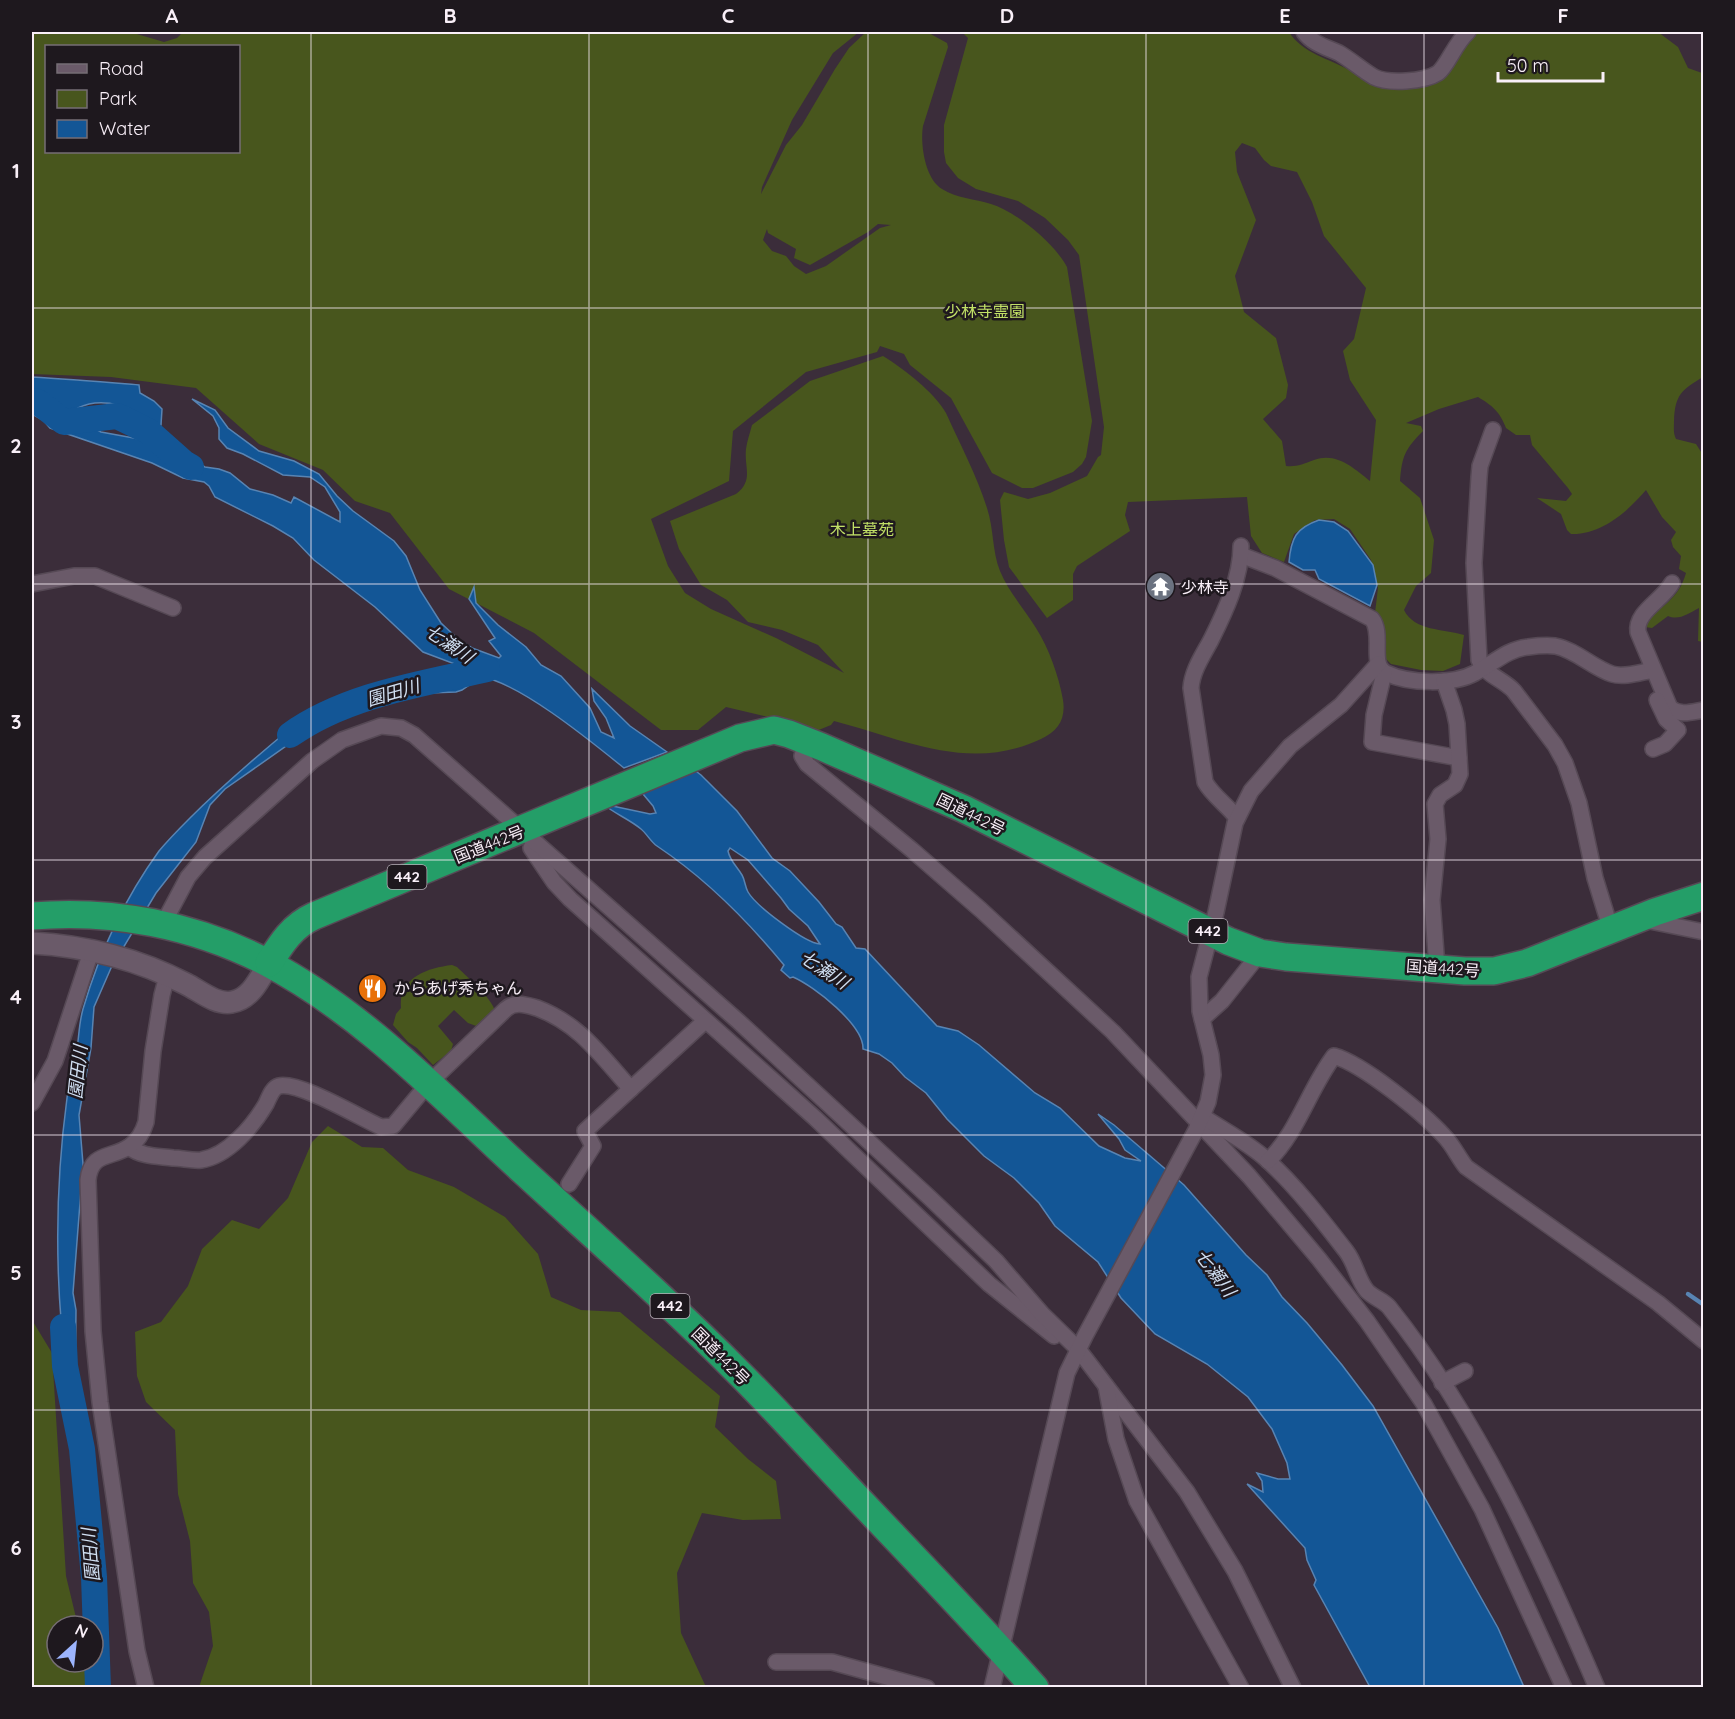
<svg xmlns="http://www.w3.org/2000/svg" width="1735" height="1719" font-family="Quicksand,'Noto Sans JP',sans-serif">
	<rect width="100%" height="100%" fill="#3b2d3a"/>
	<g fill="#48561d" fill-rule="evenodd">
		<path d="M32,32H130L164,42L177,38L183,32H859L833,53L792,120L762,187L761,194L786,145L802,125L835,69L849,48L866,32H927L947,43L948,47L923,126C920,144 925,179 942,189C956,198 975,199 991,204C1017,212 1054,243 1067,267L1092,421L1086,457L1082,464L1073,472L1033,488H1022L992,473L951,398L910,365L904,354L880,346L877,352L806,372L733,431L729,481L651,519L668,566L685,593L711,609L776,638L844,673L818,645L782,630L748,622L727,600L701,585L679,549L670,521L736,494C754,480 744,468 746,449C747,441 750,433 752,425L810,381L883,356C904,369 934,392 946,413C960,444 977,476 987,508C994,529 992,551 1000,571C1008,591 1025,610 1036,628C1049,648 1059,677 1063,700C1066,719 1058,731 1041,739C970,773 903,739 834,721L831,725L804,736L785,721L726,707L698,730H661L534,633L449,589L390,513L355,501L323,470L259,444L196,388L111,377L32,374ZM46,46H238V152H46ZM878,224L891,225L880,228L826,266L806,274L794,266L786,256L772,251L763,240L767,229L768,233L796,249L794,258L810,265L868,232Z"/>
		<path d="M962,32H1289C1302,53 1330,59 1351,71C1356,75 1361,79 1367,82C1380,87 1395,86 1409,88L1476,32H1658L1678,47L1688,68L1702,73L1703,78V377C1682,390 1675,394 1674,421C1674,427 1673,433 1676,439L1696,444L1703,455V642L1698,641L1699,608C1689,613 1679,621 1668,616L1652,628L1645,627L1644,625C1661,604 1678,601 1686,573L1679,569L1681,556L1673,547L1671,540L1676,532L1662,517L1646,490C1628,511 1602,535 1571,534L1567,530L1561,514L1537,498L1566,501L1572,494L1568,488L1537,451L1532,445L1530,435H1516L1506,428C1500,412 1493,406 1478,397L1439,409L1406,423L1421,426L1423,431C1405,449 1402,456 1400,481L1420,498L1434,540L1431,573L1416,586L1404,610C1414,631 1444,629 1464,635L1460,664L1443,671L1421,670L1391,664L1383,656L1375,613L1378,588L1371,560L1350,529L1334,519L1315,520L1294,534L1284,562L1262,553L1251,536L1247,497L1128,502L1125,515L1130,531L1077,566L1073,574V600L1047,618L1009,567L1004,540L1000,500L1004,492L1028,499L1050,493L1087,476L1098,457L1101,455L1104,427L1079,255L1068,240L1045,218L1018,201L976,189L958,178L946,163L944,152V125L968,38ZM1242,143L1255,148L1264,160L1271,166L1297,172L1312,202L1324,236L1366,288L1354,339L1343,351L1350,380L1376,420L1370,481C1353,468 1337,452 1314,460C1303,464 1297,467 1286,466L1282,441L1263,419L1286,398L1288,385L1276,338L1244,312L1235,276L1256,220L1237,172L1235,152Z"/>
		<path d="M452,965L457,967C468,978 495,1000 496,1015L479,1027L468,1023L454,1010L438,1026L453,1044L451,1051L433,1065L417,1048L408,1042L393,1025L396,1014L401,1008C398,978 427,968 452,965Z"/>
		<polygon points="328,1126 362,1147 383,1148 408,1170 454,1187 505,1217 538,1254 551,1297 581,1310 620,1312 720,1396 715,1427 748,1459 776,1481 781,1519 743,1520 702,1513 677,1573 681,1633 706,1687 199,1687 213,1646 209,1612 193,1583 190,1541 178,1494 175,1430 146,1402 137,1376 135,1332 161,1322 188,1286 202,1249 232,1220 259,1229 288,1198 312,1142"/>
		<polygon points="32,1320 52,1353 66,1576 78,1626 57,1626 57,1662 86,1662 91,1687 32,1687"/>
	</g>
	<g fill="#135696" stroke="#5884b3" stroke-width="1.5" fill-rule="evenodd">
		<path d="M32,377C68,379 103,382 139,385L140,393L154,401L162,409L161,425L154,427C137,406 102,396 78,408L82,422L101,432L150,441L177,451L205,467L219,469L230,473L250,489L273,495L291,503L294,497L340,522V512L325,487L310,477L283,475L243,454L227,448L219,439V428L213,416L192,399L215,410L228,428L259,451L294,461L319,474L337,496L353,511L394,541L406,556L420,590L441,623L458,639L472,648L499,658L501,656L489,641L495,638L469,599L474,587L476,603L498,625L526,647L541,665L561,676L590,708L601,732L614,738L606,718L594,701L592,689L630,726L667,752L624,768C593,743 519,682 481,677L462,690L456,692L429,693L414,690L389,694L372,701L356,711L292,742L225,789L210,805L196,842L156,893L111,968L94,1007L91,1048L79,1115L83,1164L73,1293L76,1310L75,1401L82,1449C54,1339 52,1210 67,1098C69,1082 75,1066 77,1049C79,1036 79,1023 83,1009C99,954 125,898 159,851C169,839 179,829 190,818C222,786 256,757 291,728C298,724 304,717 312,717C320,716 327,720 335,716C355,706 372,685 396,683C421,681 453,695 471,670L423,652L375,607L314,560L293,538L273,526L215,497L209,486L204,482L183,478L152,463L50,428L43,420L32,414Z"/>
		<path d="M1319,520L1334,522L1348,531L1373,565L1377,585L1370,606L1319,579L1315,570H1303L1289,562C1291,538 1296,528 1319,520Z"/>
		<path d="M689,766L701,775L737,811L772,858L790,871L819,902L836,924L842,927L856,948L865,949L937,1026L958,1031L979,1045L1035,1093L1060,1108L1099,1146L1125,1158L1141,1161L1125,1150L1119,1139L1098,1114L1114,1125L1184,1185L1246,1255L1267,1275L1282,1297L1307,1323L1342,1365L1373,1406L1498,1628L1524,1687H1370L1314,1585L1316,1580L1307,1560L1305,1548L1247,1484L1263,1492L1262,1481L1257,1473L1278,1479H1290L1287,1463L1272,1429L1248,1397L1207,1364L1155,1334L1121,1298L1098,1262L1055,1226L1039,1203L1014,1178L984,1156L947,1119L926,1093L905,1077L892,1063L879,1054L863,1049C864,1025 814,986 793,977L790,978L781,970L784,965C747,920 705,878 657,846C651,842 647,834 641,829C629,819 615,814 603,804L650,814L656,813L653,806L638,788ZM730,848L748,860L781,898L789,909L808,926L820,944C805,943 756,906 748,892C745,887 745,880 742,875C736,865 730,861 728,851Z"/>
	</g>
	<g fill="none" stroke-linecap="round" stroke-linejoin="round">
		<polyline stroke="#5884b3" stroke-width="4.5" points="1688,1294 1704,1305"/>
		<g stroke="#135696" stroke-width="26">
			<polyline points="32,401 38,402 64,422 117,416 148,431 184,463 191,467"/>
			<path d="M290,735C346,695 421,684 487,669"/>
			<polyline points="63,1327 65,1366 82,1449 94,1577 98,1688"/>
		</g>
		<defs>
			<g id="street">
				<path d="M1304,32C1313,44 1326,47 1339,53C1351,60 1362,70 1374,77C1388,84 1424,82 1438,73C1448,65 1455,43 1468,32"/>
				<path d="M1493,430L1480,466L1479,477L1474,563L1479,660C1485,675 1503,679 1514,691L1555,745L1565,763L1579,803L1595,878L1611,930"/>
				<path d="M1241,555L1275,568L1372,619C1384,634 1369,665 1386,673C1409,684 1453,685 1475,673C1493,664 1507,649 1528,647C1536,646 1546,645 1555,646C1576,650 1593,668 1612,674C1624,678 1641,672 1653,670"/>
				<path d="M1672,583C1663,600 1635,612 1638,632L1670,708C1681,716 1691,712 1704,710"/>
				<polyline points="32,584 74,576 95,576 173,608"/>
				<polyline points="1384,673 1374,715 1372,742 1459,758"/>
				<polyline points="806,740 802,756 807,764 912,850 981,910 1113,1032 1249,1176 1319,1259 1367,1321 1424,1404 1482,1509 1564,1688"/>
				<polyline points="1653,749 1665,744 1678,730 1666,719 1657,700"/>
				<path d="M1237,818C1227,805 1212,795 1205,782L1191,688C1192,671 1203,655 1211,640C1225,612 1241,578 1241,546"/>
				<polyline points="531,848 554,882 570,899 815,1118 989,1284 1054,1336"/>
				<polyline points="1645,920 1704,932"/>
				<polyline points="163,924 188,877 205,857 312,761 342,740 381,726 401,728 414,735 738,1021 930,1198 996,1261 1042,1314 1078,1349 1187,1492 1235,1571 1293,1688"/>
				<polyline points="1437,968 1432,900 1438,839 1435,804 1440,795 1455,785 1460,774 1457,724 1454,710 1444,681"/>
				<polyline points="1202,1019 1222,1001 1260,953"/>
				<polyline points="32,1103 55,1061 92,949"/>
				<path d="M1202,1116C1223,1130 1247,1142 1266,1159C1296,1186 1322,1220 1346,1251C1356,1264 1357,1279 1367,1291C1374,1298 1383,1300 1389,1307C1477,1417 1542,1559 1597,1688"/>
				<path d="M129,1147C142,1157 158,1156 173,1158C182,1158 192,1161 201,1160C228,1156 253,1126 266,1104C269,1098 272,1088 279,1086C299,1081 360,1118 381,1127L393,1126L428,1084L506,1009C515,1001 526,1005 537,1008C580,1024 601,1056 631,1089"/>
				<path d="M1268,1161C1298,1132 1309,1089 1334,1056C1363,1064 1423,1113 1444,1136C1453,1145 1458,1157 1466,1167L1658,1303L1704,1341"/>
				<polyline points="569,1184 593,1146 585,1131 705,1021"/>
				<polyline points="1442,1383 1465,1371"/>
				<polyline points="1106,1386 1116,1439 1137,1501 1241,1688"/>
				<polyline points="776,1662 832,1662 927,1688"/>
				<path d="M146,1688L137,1651L100,1402L93,1331L88,1180C91,1151 112,1159 130,1146C139,1140 143,1132 146,1122L153,1051L162,995L167,976"/>
				<polyline points="992,1688 1067,1373 1085,1336 1196,1130 1208,1102 1213,1075 1211,1055 1200,1011 1199,977 1216,912 1235,823 1251,791 1290,746 1341,705 1378,664"/>
			</g>
			<path id="secondary" d="M32,943C86,946 138,959 186,984C200,991 216,1005 232,1002C251,999 260,978 269,963"/>
			<g id="highway">
				<path d="M32,916C112,909 194,925 266,962C364,1013 443,1098 524,1172C596,1238 670,1303 739,1373C782,1416 823,1462 865,1506C922,1566 980,1626 1035,1688"/>
				<path d="M269,963C281,944 292,926 314,916L740,738L774,730L789,734L822,747L964,809L1228,941L1260,953L1286,957L1465,971H1494L1527,963L1655,912L1704,896"/>
			</g>
		</defs>
		<use href="#street" stroke="#564955" stroke-width="18"/>
		<use href="#secondary" stroke="#564955" stroke-width="24"/>
		<use href="#highway" stroke="#564955" stroke-width="30"/>
		<use href="#street" stroke="#6a5a69" stroke-width="15"/>
		<use href="#secondary" stroke="#6a5a69" stroke-width="21"/>
		<use href="#highway" stroke="#249e68" stroke-width="27"/>
	</g>
	<path fill="none" stroke="#f9eff8" stroke-width="1.5" stroke-opacity="0.55" d="M311,32V1688M589,32V1688M868,32V1688M1146,32V1688M1424,32V1688M32,308H1704M32,584H1704M32,860H1704M32,1135H1704M32,1410H1704"/>
	<defs>
		<symbol id="temple-disc" viewBox="-11 -11 22 22"><circle r="9.5" fill="#6b7280" stroke="#1e181e"/><path d="M0-6L5-2H3V0L6.5 2.5H4V6H1.5V3h-3V6H-4V2.5H-6.5L-3 0V-2H-5Z" fill="#fff"/></symbol>
		<symbol id="restaurant-disc" viewBox="-11 -11 22 22"><circle r="9.5" fill="#e8710a" stroke="#1e181e"/><path d="M-5-6h1v4h1v-4h1v4h1v-4h1v5L-1.5 .5V6h-2V.5L-5-1ZM5-6V6H3V1.5H1.5Q1.5-4 5-6Z" fill="#fff"/></symbol>
	</defs>
	<g fill-rule="evenodd">
		<use href="#temple-disc" x="1144" y="570" width="33" height="33"/>
		<use href="#restaurant-disc" x="356" y="972" width="33" height="33"/>
	</g>
	<g text-anchor="middle" stroke-width="5" stroke-linejoin="round" paint-order="stroke">
		<g fill="#1e181e" stroke="#b7aeb7" stroke-width="1.5">
			<rect x="387.5" y="865" width="39" height="24" rx="4.5"/>
			<rect x="1188.5" y="919" width="39" height="24" rx="4.5"/>
			<rect x="650.5" y="1294" width="39" height="24" rx="4.5"/>
		</g>
		<g font-size="15" font-weight="bold" fill="#f9eff8">
			<text x="407" y="882">442</text>
			<text x="1208" y="936">442</text>
			<text x="670" y="1311">442</text>
		</g>
		<g font-size="16" fill="#c1e066" stroke="#1e181e">
			<text x="985" y="317">少林寺霊園</text>
			<text x="862" y="535">木上墓苑</text>
		</g>
		<g font-size="16" fill="#f9eff8" stroke="#1e181e" text-anchor="start">
			<text x="1181" y="593">少林寺</text>
			<text x="394" y="994">からあげ秀ちゃん</text>
		</g>
		<g font-size="16" fill="#f9eff8" stroke="#1e181e">
			<text transform="translate(971 814) rotate(26)" y="6">国道442号</text>
			<text transform="translate(489 844) rotate(-22)" y="6">国道442号</text>
			<text transform="translate(1443 968) rotate(4)" y="6">国道442号</text>
			<text transform="translate(721 1356) rotate(45)" y="6">国道442号</text>
		</g>
		<g font-size="18" font-style="italic" fill="#cfdef1" stroke="#1e181e">
			<text transform="translate(449 644) rotate(34)" y="6">七瀬川</text>
			<text transform="translate(393 693) rotate(-16)" y="6">園田川</text>
			<text transform="translate(824 970) rotate(33)" y="6">七瀬川</text>
			<text transform="translate(78 1072) rotate(-84)" y="6">園田川</text>
			<text transform="translate(1215 1273) rotate(53)" y="6">七瀬川</text>
			<text transform="translate(91 1555) rotate(-95)" y="6">園田川</text>
		</g>
	</g>
	<rect width="1735" height="1719" fill="none" stroke="#1e181e" stroke-width="66"/>
	<rect x="45" y="45" width="195" height="108" fill="#1e181e" stroke="#766e75" stroke-width="1.5"/>
	<rect x="57" y="64" width="30" height="9" fill="#6a5a69" stroke="#766e75" stroke-width="1.5"/>
	<text x="99" y="75" font-size="18" fill="#f9eff8">Road</text>
	<rect x="57" y="90" width="30" height="18" fill="#48561d" stroke="#766e75" stroke-width="1.5"/>
	<text x="99" y="105" font-size="18" fill="#f9eff8">Park</text>
	<rect x="57" y="120" width="30" height="18" fill="#135696" stroke="#766e75" stroke-width="1.5"/>
	<text x="99" y="135" font-size="18" fill="#f9eff8">Water</text>
	<g transform="translate(75 1644) rotate(27)"><circle r="28" fill="#1e181e" stroke="#766e75" stroke-width="1.5"/>
	<path d="M0-4.5L10 22L0 15L-10 22Z" fill="#9cb4fd"/>
	<text y="-9" font-size="16" font-weight="bold" text-anchor="middle" fill="#f9eff8">N</text>
	</g>
	<path d="M1498 72v9h105v-9" fill="none" stroke="#f9eff8" stroke-width="3"/>
	<text x="1507" y="72" font-size="18" fill="#f9eff8" stroke="#1e181e" stroke-width="4.5" paint-order="stroke">50 m</text>
	<rect x="33" y="33" width="1669" height="1653" fill="none" stroke="#f9eff8" stroke-width="2"/>
	<g font-size="20" text-anchor="middle" font-weight="bold" fill="#f9eff8">
		<text x="172" y="23">A</text>
		<text x="450" y="23">B</text>
		<text x="728" y="23">C</text>
		<text x="1007" y="23">D</text>
		<text x="1285" y="23">E</text>
		<text x="1563" y="23">F</text>
		<text x="16" y="178">1</text>
		<text x="16" y="453">2</text>
		<text x="16" y="729">3</text>
		<text x="16" y="1004">4</text>
		<text x="16" y="1280">5</text>
		<text x="16" y="1555">6</text>
	</g>
</svg>
